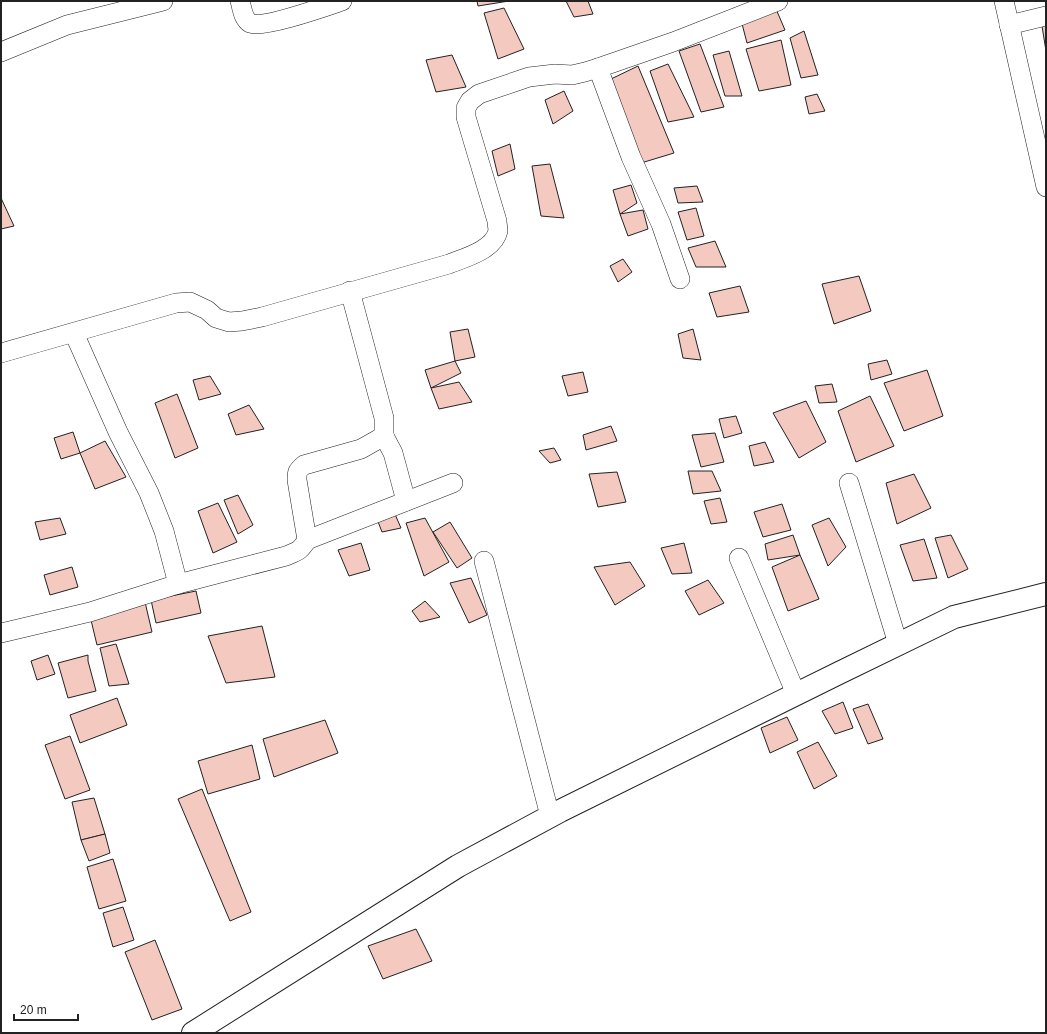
<svg xmlns="http://www.w3.org/2000/svg" width="1047" height="1034" font-family="Helvetica,sans-serif">
	<rect width="100%" height="100%" fill="#fff"/>
	<g fill="#f3c9c0" stroke="#222">
		<polygon points="477,1 509,1 478,6"/>
		<polygon points="566,1 588,1 593,14 574,17"/>
		<polygon points="504,8 524,49 498,59 484,13"/>
		<polygon points="776,9 785,30 747,43 740,16"/>
		<polygon points="1046,25 1046,51 1042,26"/>
		<polygon points="804,31 818,75 801,78 790,38"/>
		<polygon points="781,40 791,85 759,91 746,49"/>
		<polygon points="700,44 724,107 701,112 679,51"/>
		<polygon points="729,51 742,96 725,96 713,55"/>
		<polygon points="452,55 466,87 436,92 426,60"/>
		<polygon points="668,64 694,117 668,122 650,71"/>
		<polygon points="638,66 674,153 641,163 611,79"/>
		<polygon points="564,91 573,111 553,124 545,100"/>
		<polygon points="817,94 825,111 809,114 805,97"/>
		<polygon points="510,144 515,169 498,176 492,151"/>
		<polygon points="550,164 564,218 541,216 532,166"/>
		<polygon points="631,185 637,203 620,214 613,190"/>
		<polygon points="697,186 703,202 678,203 674,188"/>
		<polygon points="1,198 14,226 1,229"/>
		<polygon points="696,208 704,236 687,240 678,212"/>
		<polygon points="643,210 648,229 628,236 620,214"/>
		<polygon points="715,241 726,267 696,267 688,248"/>
		<polygon points="623,259 632,272 618,282 610,266"/>
		<polygon points="859,276 871,311 834,324 822,284"/>
		<polygon points="740,286 749,312 717,317 709,293"/>
		<polygon points="468,329 475,357 455,361 450,332"/>
		<polygon points="693,329 701,360 683,358 678,334"/>
		<polygon points="887,360 892,374 871,380 868,364"/>
		<polygon points="455,361 461,373 431,388 425,370"/>
		<polygon points="927,370 943,416 904,431 884,383"/>
		<polygon points="583,372 588,392 568,396 562,376"/>
		<polygon points="210,376 221,394 199,400 193,380"/>
		<polygon points="459,382 472,402 439,409 431,388"/>
		<polygon points="832,384 837,402 819,403 815,386"/>
		<polygon points="177,394 198,448 175,458 155,403"/>
		<polygon points="870,396 894,446 856,462 838,411"/>
		<polygon points="806,401 826,442 799,458 773,413"/>
		<polygon points="249,405 264,429 236,435 228,414"/>
		<polygon points="736,416 742,433 724,438 719,419"/>
		<polygon points="611,426 617,441 586,450 583,435"/>
		<polygon points="73,432 80,453 61,459 54,438"/>
		<polygon points="715,433 724,462 701,467 692,435"/>
		<polygon points="105,441 126,477 95,489 80,453"/>
		<polygon points="765,442 774,462 754,466 749,446"/>
		<polygon points="554,448 561,460 550,463 539,451"/>
		<polygon points="688,471 712,471 721,491 693,494"/>
		<polygon points="617,472 626,502 598,507 589,474"/>
		<polygon points="914,474 931,508 897,524 886,483"/>
		<polygon points="238,495 253,525 238,534 224,500"/>
		<polygon points="720,498 727,522 711,524 704,501"/>
		<polygon points="218,503 237,542 213,553 198,511"/>
		<polygon points="782,504 791,530 763,537 754,512"/>
		<polygon points="394,512 401,528 382,532 377,519"/>
		<polygon points="60,518 66,534 40,540 35,522"/>
		<polygon points="425,518 449,562 424,576 406,523"/>
		<polygon points="829,518 846,547 828,566 812,525"/>
		<polygon points="450,522 472,558 457,568 433,532"/>
		<polygon points="793,535 800,555 768,560 765,544"/>
		<polygon points="951,535 968,569 948,578 935,538"/>
		<polygon points="924,539 937,578 913,581 900,545"/>
		<polygon points="361,543 370,570 349,576 338,550"/>
		<polygon points="684,543 692,573 672,574 661,548"/>
		<polygon points="800,555 819,599 788,611 772,567"/>
		<polygon points="630,562 645,586 615,605 594,567"/>
		<polygon points="72,567 78,587 50,595 44,575"/>
		<polygon points="471,578 487,615 469,623 450,583"/>
		<polygon points="708,580 724,603 699,615 685,591"/>
		<polygon points="196,591 201,613 156,623 151,600"/>
		<polygon points="425,601 440,617 420,622 412,611"/>
		<polygon points="145,602 152,632 97,645 90,616"/>
		<polygon points="262,626 275,677 226,683 208,636"/>
		<polygon points="116,644 129,684 109,686 100,648"/>
		<polygon points="48,655 55,674 37,680 31,661"/>
		<polygon points="88,655 88,661 96,691 68,698 58,663"/>
		<polygon points="117,698 127,725 80,743 70,715"/>
		<polygon points="843,702 853,728 835,734 822,711"/>
		<polygon points="868,704 883,739 868,744 853,709"/>
		<polygon points="787,717 798,740 770,753 761,728"/>
		<polygon points="325,720 338,753 274,777 263,739"/>
		<polygon points="70,736 90,790 65,799 45,745"/>
		<polygon points="818,742 837,776 814,789 797,752"/>
		<polygon points="252,745 260,779 208,794 198,761"/>
		<polygon points="202,789 251,912 230,921 178,799"/>
		<polygon points="94,798 105,834 81,840 72,802"/>
		<polygon points="105,834 110,853 89,861 81,840"/>
		<polygon points="113,859 126,901 99,909 87,867"/>
		<polygon points="123,907 134,940 113,947 103,913"/>
		<polygon points="416,929 432,961 383,979 368,946"/>
		<polygon points="155,940 182,1009 152,1020 125,952"/>
	</g>
	<g fill="none" stroke-linecap="round" stroke-linejoin="round">
		<defs>
			<g id="street">
				<path d="M240,1C242,8 243,19 250,23C262,29 327,6 342,1"/>
				<polyline points="1004,1 1046,187"/>
				<polyline points="1009,25 1046,16"/>
				<polyline points="1,52 67,25 163,1"/>
				<polyline points="598,68 631,157 661,224 680,279"/>
				<polyline points="74,333 118,432 149,493 164,531 178,584"/>
				<path d="M1,353L176,303L190,302L207,310L216,318L229,322L242,321L262,317L449,264C464,258 494,250 498,231C498,228 497,224 497,221L466,117V108L470,101L479,94L529,77L555,74L572,75L585,72L598,68L673,42L778,1"/>
				<polyline points="384,436 393,453 406,501"/>
				<polyline points="849,483 898,644"/>
				<polyline points="307,540 453,483"/>
				<polyline points="739,558 796,694"/>
				<polyline points="484,561 550,816"/>
				<path d="M1,633L90,612L178,584L286,556C298,551 300,551 307,540L297,480C297,472 297,471 304,465L361,449L384,436V418L350,291"/>
			</g>
			<polyline id="secondary" points="193,1033 458,866 560,811 839,673 954,617 1046,594"/>
		</defs>
		<use href="#street" stroke="#222" stroke-width="20"/>
		<use href="#secondary" stroke="#222" stroke-width="24"/>
		<use href="#street" stroke="#fff" stroke-width="19"/>
		<use href="#secondary" stroke="#fff" stroke-width="22"/>
	</g>
	<rect width="1047" height="1034" fill="none" stroke="#222222" stroke-width="4"/>
	<path d="M14 1014v6h64v-6" fill="none" stroke="#222222" stroke-width="2"/>
	<text x="20" y="1014" font-size="12" fill="#222222" stroke="#ffffff" stroke-width="3" paint-order="stroke">20 m</text>
</svg>
